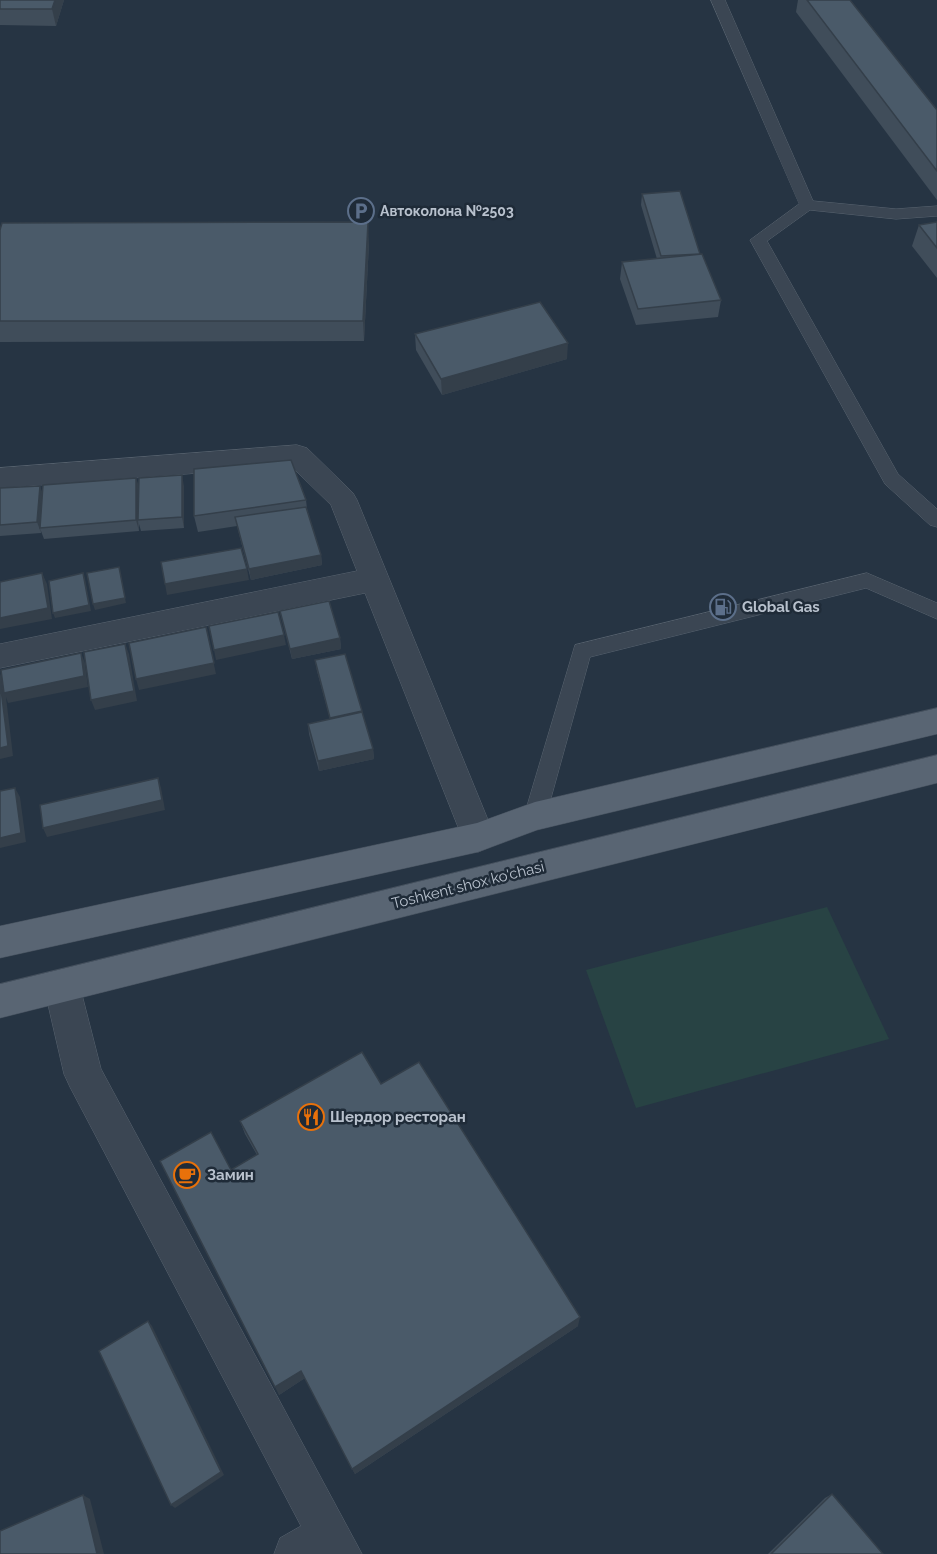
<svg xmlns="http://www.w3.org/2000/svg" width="937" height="1554" font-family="Raleway,sans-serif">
	<rect width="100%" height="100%" fill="#263443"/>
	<polygon fill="#284344" points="827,907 889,1039 636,1108 586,970"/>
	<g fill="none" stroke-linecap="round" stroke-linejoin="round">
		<defs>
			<g id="service">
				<polygon points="711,0 725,0 813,201 896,209 937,206 937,216 896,219 810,210 767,241 898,474 937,509 937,527 930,525 885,484 750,240 799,204"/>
				<polygon points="867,573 937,603 937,619 866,588 590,657 546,816 543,822 535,825 527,822 524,816 575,645"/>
			</g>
			<g id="minor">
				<polygon points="297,445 307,448 353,493 357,500 495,837 490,847 478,852 466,847 365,593 0,668 0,644 357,571 331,505 291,466 0,488 0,468"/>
				<polygon points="62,970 75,975 80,987 101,1069 362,1554 274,1554 280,1538 301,1526 70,1087 64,1074 44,987 49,975"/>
			</g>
			<g id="primary">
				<polygon points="937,708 937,734 537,830 478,852 0,958 0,926 477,823 535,802"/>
				<polygon points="937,755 937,783 0,1018 0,984"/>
			</g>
		</defs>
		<use href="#service" stroke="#596470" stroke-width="1"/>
		<use href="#minor" stroke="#596470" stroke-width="1"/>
		<use href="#primary" stroke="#444f5c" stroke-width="1"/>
		<use href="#service" fill="#3b4653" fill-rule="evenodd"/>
		<use href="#minor" fill="#3b4653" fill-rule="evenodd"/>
		<use href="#primary" fill="#596573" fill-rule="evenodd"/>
	</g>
	<g fill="#404d5a">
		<polygon points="0,0 64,0 56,26 0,25"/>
		<polygon points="798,0 850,0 937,110 937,200 796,12"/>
		<polygon points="642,194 700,254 721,300 718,317 636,325 620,279 622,262 657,259 641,205"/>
		<polygon points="937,222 937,278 912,246 919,225"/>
		<polygon points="0,230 369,243 364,341 0,342"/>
		<polygon points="415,334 567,359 442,395 416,350"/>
		<polygon points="184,486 184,528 141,531 139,524 139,531 44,539 41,531 41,533 0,536 0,488 43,492"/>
		<polygon points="306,500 307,509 321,555 322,565 251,580 237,526 198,532 194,516"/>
		<polygon points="280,611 340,638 341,649 292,659"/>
		<polygon points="315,660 362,712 373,749 374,759 319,771 309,734 308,724 330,719 317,671"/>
		<polygon points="381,1084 578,1326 355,1474 305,1378 279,1395 231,1170 257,1155 245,1134 240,1121"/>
		<polygon points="832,1494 883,1554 768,1554 825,1498"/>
	</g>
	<g fill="#343f4a">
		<polygon points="55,0 64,0 56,26 52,9"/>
		<polygon points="368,222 369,243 364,341 363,321"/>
		<polygon points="568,343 567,359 442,395 441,379"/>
		<polygon points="182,475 184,486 184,528 182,517"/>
		<polygon points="136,478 140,489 138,520 139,531 136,520"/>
		<polygon points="40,486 44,497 40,528 41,533 37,522"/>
		<polygon points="321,555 322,565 251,580 249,569"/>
		<polygon points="119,567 126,603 95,610 93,604"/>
		<polygon points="247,569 249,580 167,595 165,584"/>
		<polygon points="42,573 47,584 52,619 0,629 0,618"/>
		<polygon points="83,573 85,579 91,611 55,618 53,613"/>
		<polygon points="206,627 216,674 139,690 136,679"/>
		<polygon points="284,635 286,645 216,660 214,650"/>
		<polygon points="340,638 341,649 292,659 290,649"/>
		<polygon points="125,644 129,654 137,701 95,710 91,700"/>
		<polygon points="81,653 85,663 88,687 8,703 6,697 13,756 0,759 0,673 3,681"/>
		<polygon points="362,711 363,721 332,728 330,718"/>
		<polygon points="373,749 374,759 319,771 318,761"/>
		<polygon points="158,778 161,788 165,810 47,837 43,828"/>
		<polygon points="15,788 20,797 26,842 0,848 0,838"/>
		<polygon points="580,1317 578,1326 355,1474 352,1469"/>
		<polygon points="148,1321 152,1326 224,1475 175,1508 171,1505"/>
		<polygon points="301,1371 305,1378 279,1395 275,1387"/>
		<polygon points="83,1495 90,1499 104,1554 97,1554"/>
	</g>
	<g fill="#4a5a69" stroke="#343f4a" stroke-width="1.5">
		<polygon points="0,0 55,0 52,9 0,9"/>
		<polygon points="807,0 850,0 937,110 937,171"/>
		<polygon points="680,191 700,254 661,256 642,194"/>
		<polygon points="368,222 363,321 0,321 0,230 2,223"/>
		<polygon points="937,222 937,248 919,225"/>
		<polygon points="702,254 721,300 638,309 622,262"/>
		<polygon points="540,302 568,343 441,379 415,334"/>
		<polygon points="291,460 306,500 194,516 194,469"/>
		<polygon points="182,475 182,517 138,520 139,478"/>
		<polygon points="136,478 136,520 40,528 43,485"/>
		<polygon points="40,486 37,522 0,525 0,488"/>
		<polygon points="306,507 321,555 249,569 235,517"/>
		<polygon points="241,548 247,569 165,584 161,562"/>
		<polygon points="119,567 125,598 93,604 87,573"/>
		<polygon points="42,573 48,608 0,618 0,582"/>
		<polygon points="83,573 89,605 53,613 49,581"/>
		<polygon points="329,601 340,638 290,649 280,611"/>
		<polygon points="278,612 284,635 214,650 209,626"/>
		<polygon points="206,627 214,663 136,679 129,643"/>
		<polygon points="125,644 134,691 91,700 84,652"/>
		<polygon points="81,653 84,676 4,693 1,670"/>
		<polygon points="345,654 362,711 330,718 315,660"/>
		<polygon points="0,681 8,746 0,748"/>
		<polygon points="362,712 373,749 318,761 308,724"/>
		<polygon points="158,778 162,800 43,828 40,805"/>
		<polygon points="15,788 21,833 0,838 0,791"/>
		<polygon points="362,1052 381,1084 419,1062 580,1317 352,1469 301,1371 275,1387 160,1161 211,1132 231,1170 258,1154 240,1121"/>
		<polygon points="148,1321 221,1472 171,1505 99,1351"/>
		<polygon points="832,1494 883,1554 771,1554"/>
		<polygon points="83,1495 97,1554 0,1554 0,1531"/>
	</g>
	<defs>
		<symbol id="parking-ring" viewBox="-11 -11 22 22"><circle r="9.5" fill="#1f2b38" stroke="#5c6f8a" stroke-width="1.5"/><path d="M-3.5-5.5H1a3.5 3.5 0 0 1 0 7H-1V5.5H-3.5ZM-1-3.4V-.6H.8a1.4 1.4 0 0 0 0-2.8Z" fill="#5c6f8a"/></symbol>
		<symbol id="fuel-ring" viewBox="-11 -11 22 22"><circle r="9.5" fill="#1f2b38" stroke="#5c6f8a" stroke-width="1.5"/><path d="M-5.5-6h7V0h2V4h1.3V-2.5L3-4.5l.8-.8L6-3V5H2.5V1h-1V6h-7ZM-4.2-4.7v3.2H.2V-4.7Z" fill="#5c6f8a"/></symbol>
		<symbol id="restaurant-ring" viewBox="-11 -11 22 22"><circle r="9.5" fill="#1f2b38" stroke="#e8710a" stroke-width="1.5"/><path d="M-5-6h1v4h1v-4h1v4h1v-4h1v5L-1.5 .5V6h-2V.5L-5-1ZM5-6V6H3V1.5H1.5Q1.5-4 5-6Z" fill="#e8710a"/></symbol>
		<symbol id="cafe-ring" viewBox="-11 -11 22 22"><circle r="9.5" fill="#1f2b38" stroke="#e8710a" stroke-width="1.5"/><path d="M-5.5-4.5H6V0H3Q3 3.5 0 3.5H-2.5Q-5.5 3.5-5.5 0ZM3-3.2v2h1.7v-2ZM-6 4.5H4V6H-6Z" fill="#e8710a"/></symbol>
	</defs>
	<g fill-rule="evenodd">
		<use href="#parking-ring" x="346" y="196" width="30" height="30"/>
		<use href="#fuel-ring" x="708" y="592" width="30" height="30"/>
		<use href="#restaurant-ring" x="296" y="1102" width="30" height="30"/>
		<use href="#cafe-ring" x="172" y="1160" width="30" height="30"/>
	</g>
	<g text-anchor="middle" stroke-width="5" stroke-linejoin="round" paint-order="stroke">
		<g font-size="14" font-weight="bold" fill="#b8c1cd" stroke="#1f2b38" text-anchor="start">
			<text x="380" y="216">Автоколона №2503</text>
		</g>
		<g font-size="15" font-weight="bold" fill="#b8c1cd" stroke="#1f2b38" text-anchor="start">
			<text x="742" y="612">Global Gas</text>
			<text x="330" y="1122">Шердор ресторан</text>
			<text x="207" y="1180">Замин</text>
		</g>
		<g font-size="15" fill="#b8c1cd" stroke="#1f2b38">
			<text transform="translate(468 885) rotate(-14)" y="5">Toshkent shox ko'chasi</text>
		</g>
	</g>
</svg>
